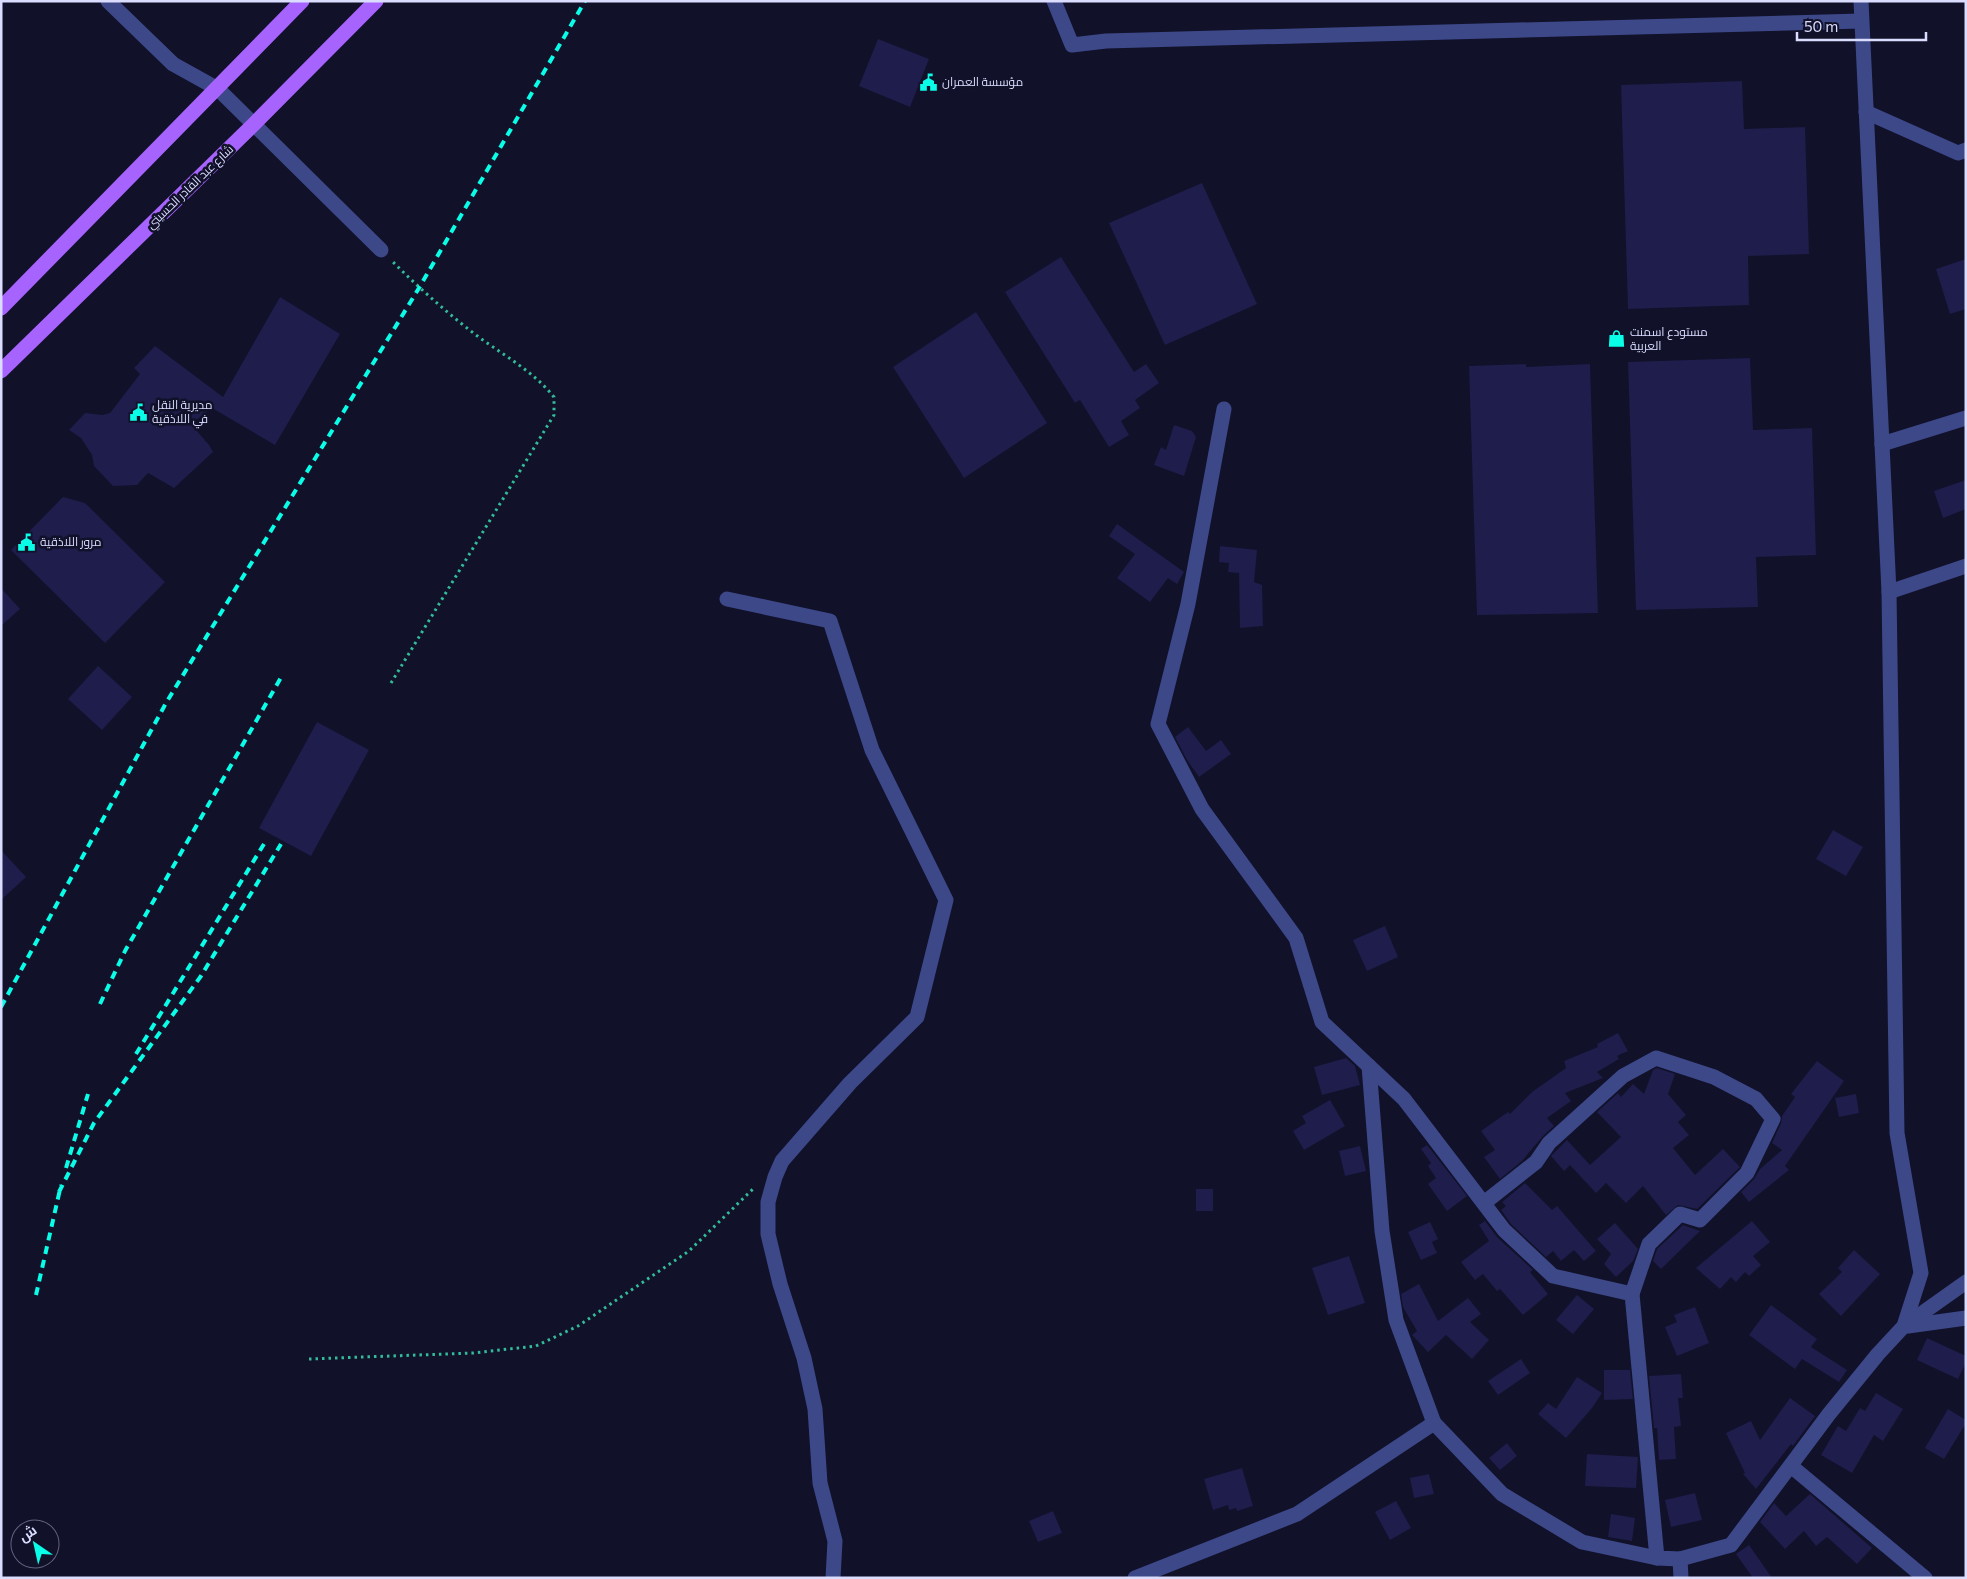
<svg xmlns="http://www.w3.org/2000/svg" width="1967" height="1579" font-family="Commissioner,Cairo,sans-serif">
	<rect width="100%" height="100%" fill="#11112a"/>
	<g fill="#1e1d4b">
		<polygon points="878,39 929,59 910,107 859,86"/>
		<polygon points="1742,81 1744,129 1805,127 1809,254 1748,256 1749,305 1628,309 1621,85"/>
		<polygon points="1202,183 1257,304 1165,345 1109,223"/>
		<polygon points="1061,257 1134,372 1146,364 1159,383 1135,400 1140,408 1121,421 1129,435 1109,447 1080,400 1075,403 1005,292"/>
		<polygon points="1966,259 1966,309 1950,314 1936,269"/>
		<polygon points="280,297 340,334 275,445 212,408 191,424 209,445 213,452 174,488 148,473 137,485 113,486 94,466 92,455 81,438 69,430 85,413 102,415 110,413 140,374 134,368 155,346 223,397"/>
		<polygon points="976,312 1047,423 964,478 893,367"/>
		<polygon points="1750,358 1753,430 1812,428 1816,555 1756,557 1758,607 1636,610 1628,362"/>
		<polygon points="1526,364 1526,367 1590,364 1598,613 1477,615 1469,366"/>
		<polygon points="1174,425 1192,431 1196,437 1184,476 1154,465 1161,447 1166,450"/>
		<polygon points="1966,480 1966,509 1943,518 1934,491"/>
		<polygon points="63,497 85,503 165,582 105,643 11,550"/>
		<polygon points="1117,524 1184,572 1177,584 1168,578 1150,602 1117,578 1135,554 1109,536"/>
		<polygon points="1220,546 1257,550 1254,582 1262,585 1263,626 1240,628 1239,573 1228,572 1229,563 1219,562"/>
		<polygon points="1,588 20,609 1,626"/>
		<polygon points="98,666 132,697 102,730 68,699"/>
		<polygon points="317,722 369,750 311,856 259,828"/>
		<polygon points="1188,727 1206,751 1221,740 1231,754 1199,777 1187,760 1175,737"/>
		<polygon points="1833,830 1863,847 1846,876 1816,859"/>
		<polygon points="1,850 26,877 1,900"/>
		<polygon points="1385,926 1398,957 1367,971 1353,940"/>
		<polygon points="1618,1033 1628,1051 1617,1056 1619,1059 1597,1072 1603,1078 1565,1093 1571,1101 1547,1118 1554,1126 1543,1136 1522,1161 1500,1179 1484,1157 1495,1150 1481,1131 1508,1112 1510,1114 1532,1092 1566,1068 1564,1061 1598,1047 1597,1044"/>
		<polygon points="1346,1058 1355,1066 1360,1085 1322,1095 1314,1067"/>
		<polygon points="1817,1061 1844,1081 1785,1166 1789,1170 1749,1202 1741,1192 1754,1179 1760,1169 1782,1150 1772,1143 1781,1123 1782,1116 1795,1097 1791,1094"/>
		<polygon points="1657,1068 1675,1074 1668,1094 1686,1115 1678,1122 1689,1135 1673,1148 1695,1175 1723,1149 1740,1167 1697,1209 1678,1205 1666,1215 1643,1186 1626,1203 1606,1183 1596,1193 1570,1165 1564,1171 1551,1156 1567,1140 1590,1165 1621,1137 1597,1112 1618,1093 1621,1097 1633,1084 1644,1094 1653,1070"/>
		<polygon points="1856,1094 1859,1113 1839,1117 1835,1098"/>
		<polygon points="1330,1100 1345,1126 1304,1150 1293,1131 1306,1123 1302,1116"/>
		<polygon points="1427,1145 1467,1196 1447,1211 1428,1184 1436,1178 1428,1166 1431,1163 1421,1149"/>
		<polygon points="1360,1146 1366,1171 1345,1176 1339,1151"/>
		<polygon points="1525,1183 1552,1210 1557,1206 1596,1251 1584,1261 1574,1250 1561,1261 1553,1251 1546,1257 1511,1224 1501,1210 1506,1206 1502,1202"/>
		<rect x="1196" y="1189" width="17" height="22"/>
		<polygon points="1485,1221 1497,1237 1533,1270 1530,1272 1548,1294 1523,1315 1500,1289 1497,1291 1483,1274 1475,1280 1461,1262 1489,1241 1479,1225"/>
		<polygon points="1752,1221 1770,1242 1753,1256 1761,1265 1749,1276 1745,1272 1736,1282 1731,1277 1720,1289 1696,1268"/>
		<polygon points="1430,1222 1438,1239 1432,1242 1437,1253 1421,1260 1408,1232"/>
		<polygon points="1615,1223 1638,1249 1633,1261 1616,1277 1604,1264 1611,1254 1597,1239"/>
		<polygon points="1683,1225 1700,1231 1661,1269 1653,1261 1657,1249"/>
		<polygon points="1854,1250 1880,1274 1841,1316 1819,1294 1842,1272 1838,1268"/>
		<polygon points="1349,1256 1365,1303 1328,1315 1312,1268"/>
		<polygon points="1419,1284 1438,1321 1468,1298 1481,1314 1470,1322 1489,1340 1472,1359 1446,1335 1428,1352 1412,1335 1417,1331 1403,1307 1401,1294"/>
		<polygon points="1577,1295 1594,1309 1573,1334 1556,1320"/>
		<polygon points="1771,1305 1817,1339 1811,1347 1847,1370 1839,1382 1802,1359 1795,1369 1749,1335"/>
		<polygon points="1695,1307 1709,1343 1677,1356 1665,1327 1677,1322 1674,1315"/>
		<polygon points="1927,1338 1966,1356 1966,1362 1958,1379 1917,1360"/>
		<polygon points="1521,1359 1530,1373 1498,1395 1488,1381"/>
		<polygon points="1604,1370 1630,1370 1633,1399 1604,1400"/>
		<polygon points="1681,1374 1683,1398 1678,1398 1681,1426 1674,1427 1676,1459 1659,1460 1657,1428 1654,1428 1649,1376"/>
		<polygon points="1577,1377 1602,1393 1592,1408 1566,1438 1538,1414 1548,1403 1556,1409"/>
		<polygon points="1876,1393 1903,1409 1883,1441 1874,1435 1852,1473 1821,1455 1838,1426 1846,1431 1860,1408 1865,1411"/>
		<polygon points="1790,1398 1815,1416 1793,1446 1791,1444 1756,1489 1743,1474 1745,1473 1726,1433 1751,1421 1760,1440"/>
		<polygon points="1948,1409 1966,1420 1966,1423 1944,1459 1925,1448"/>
		<polygon points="1507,1443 1517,1456 1500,1470 1489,1458"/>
		<polygon points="1587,1454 1638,1457 1636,1488 1585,1486"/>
		<polygon points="1242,1468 1253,1506 1237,1511 1236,1508 1229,1510 1228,1505 1213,1510 1204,1479"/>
		<polygon points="1429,1474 1434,1494 1414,1498 1410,1478"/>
		<polygon points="1695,1493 1702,1520 1671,1527 1665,1500"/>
		<polygon points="1810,1494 1872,1548 1857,1564 1827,1537 1816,1546 1804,1531 1785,1549 1760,1522 1774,1503 1786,1516"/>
		<polygon points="1396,1501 1411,1528 1390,1540 1375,1512"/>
		<polygon points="1053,1511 1062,1533 1038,1542 1029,1521"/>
		<polygon points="1611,1514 1635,1518 1632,1541 1608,1537"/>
		<polygon points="1749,1545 1772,1578 1753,1578 1736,1554"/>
	</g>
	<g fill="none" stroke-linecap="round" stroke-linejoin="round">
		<g stroke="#32bc9a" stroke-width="3" stroke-dasharray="2.5 4" stroke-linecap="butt">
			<path d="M391,683L554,415V397C533,371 503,355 476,335C446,312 418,287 392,261"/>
			<polyline points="309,1359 473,1353 536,1346 578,1326 689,1251 755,1187"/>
		</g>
		<g stroke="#3d4889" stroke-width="15">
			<polyline points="108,1 173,64 218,89 381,250"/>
			<polyline points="1054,1 1072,45 1106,41 1861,21"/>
			<polyline points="1866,112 1958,153 1966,150"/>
			<polyline points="1224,409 1188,604 1158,724 1202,809 1296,938 1322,1022 1404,1099 1504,1230 1553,1276 1632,1294 1657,1558 1680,1559 1681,1578"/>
			<polyline points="1882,444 1966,418"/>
			<polyline points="1889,592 1966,566"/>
			<polyline points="727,599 830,621 872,750 946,900 917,1017 850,1083 782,1161 775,1177 768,1202 768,1234 780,1284 804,1358 815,1409 820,1483 835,1541 833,1578"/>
			<polyline points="1369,1066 1382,1231 1396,1320 1434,1423"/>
			<polyline points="1484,1203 1536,1162 1549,1143 1623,1076 1656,1058 1714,1077 1756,1099 1773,1119 1747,1173 1700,1220 1680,1214 1649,1244 1632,1294"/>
			<polyline points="1904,1326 1966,1282"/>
			<polyline points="1908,1326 1966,1318"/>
			<polyline points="1791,1466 1925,1578"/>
			<polyline points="1680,1559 1731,1545 1829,1414 1878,1354 1904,1326 1921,1273 1897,1133 1889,592 1861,1"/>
			<polyline points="1135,1578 1297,1514 1434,1423 1502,1494 1582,1542 1657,1558"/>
		</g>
		<g stroke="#a763fd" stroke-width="15">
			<polyline points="1,308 302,1"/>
			<polyline points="1,371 254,124 376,1"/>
		</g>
		<g stroke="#09fde7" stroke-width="4" stroke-dasharray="8 6" stroke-linecap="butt">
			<polyline points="100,1004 125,951 283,674"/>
			<polyline points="1,1007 166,703 419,288 585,1"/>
			<polyline points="136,1054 267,839"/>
			<polyline points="66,1168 88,1094"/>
			<polyline points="59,1192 94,1123 201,976 281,844"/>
			<polyline points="36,1295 61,1185"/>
		</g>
	</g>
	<defs>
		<symbol id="civic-bare" viewBox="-9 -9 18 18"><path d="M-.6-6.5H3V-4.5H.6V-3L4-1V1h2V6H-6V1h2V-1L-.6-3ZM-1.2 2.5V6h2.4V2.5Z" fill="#09fde7" stroke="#11112a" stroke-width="2.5" paint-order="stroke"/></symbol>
		<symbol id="shop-bare" viewBox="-9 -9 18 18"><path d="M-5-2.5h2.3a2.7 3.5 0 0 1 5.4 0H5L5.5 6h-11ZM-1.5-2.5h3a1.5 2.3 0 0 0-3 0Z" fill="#09fde7" stroke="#11112a" stroke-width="2.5" paint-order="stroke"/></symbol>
	</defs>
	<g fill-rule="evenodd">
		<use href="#civic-bare" x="916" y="70" width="25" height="25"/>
		<use href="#shop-bare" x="1604" y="326" width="25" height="25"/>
		<use href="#civic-bare" x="126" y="400" width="25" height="25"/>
		<use href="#civic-bare" x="14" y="530" width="25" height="25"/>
	</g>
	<g text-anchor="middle" stroke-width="5" stroke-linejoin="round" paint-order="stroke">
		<g font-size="12" fill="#dbddff" stroke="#11112a" text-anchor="start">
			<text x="942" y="86">مؤسسة العمران</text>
			<text x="1630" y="336">مستودع اسمنت<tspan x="1630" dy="14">العربية</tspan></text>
			<text x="152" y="409">مديرية النقل<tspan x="152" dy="14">في اللاذقية</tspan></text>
			<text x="40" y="546">مرور اللاذقية</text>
		</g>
		<g font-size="12" fill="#dbddff" stroke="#11112a">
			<text transform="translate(190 187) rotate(-44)" y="4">شارع عبد القادر الحسيني</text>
		</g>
	</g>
	<rect width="1967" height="1579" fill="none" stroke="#dbddff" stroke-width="5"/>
	<g transform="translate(35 1544) rotate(326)"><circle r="24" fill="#11112a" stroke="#62637f"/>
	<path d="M0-4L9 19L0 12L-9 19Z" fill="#09fde7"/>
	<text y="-8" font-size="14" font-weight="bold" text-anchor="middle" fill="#dbddff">ش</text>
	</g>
	<path d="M1797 32v8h129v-8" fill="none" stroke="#dbddff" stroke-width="2.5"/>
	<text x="1804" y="32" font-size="15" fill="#dbddff" stroke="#11112a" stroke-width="4" paint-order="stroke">50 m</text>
</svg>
